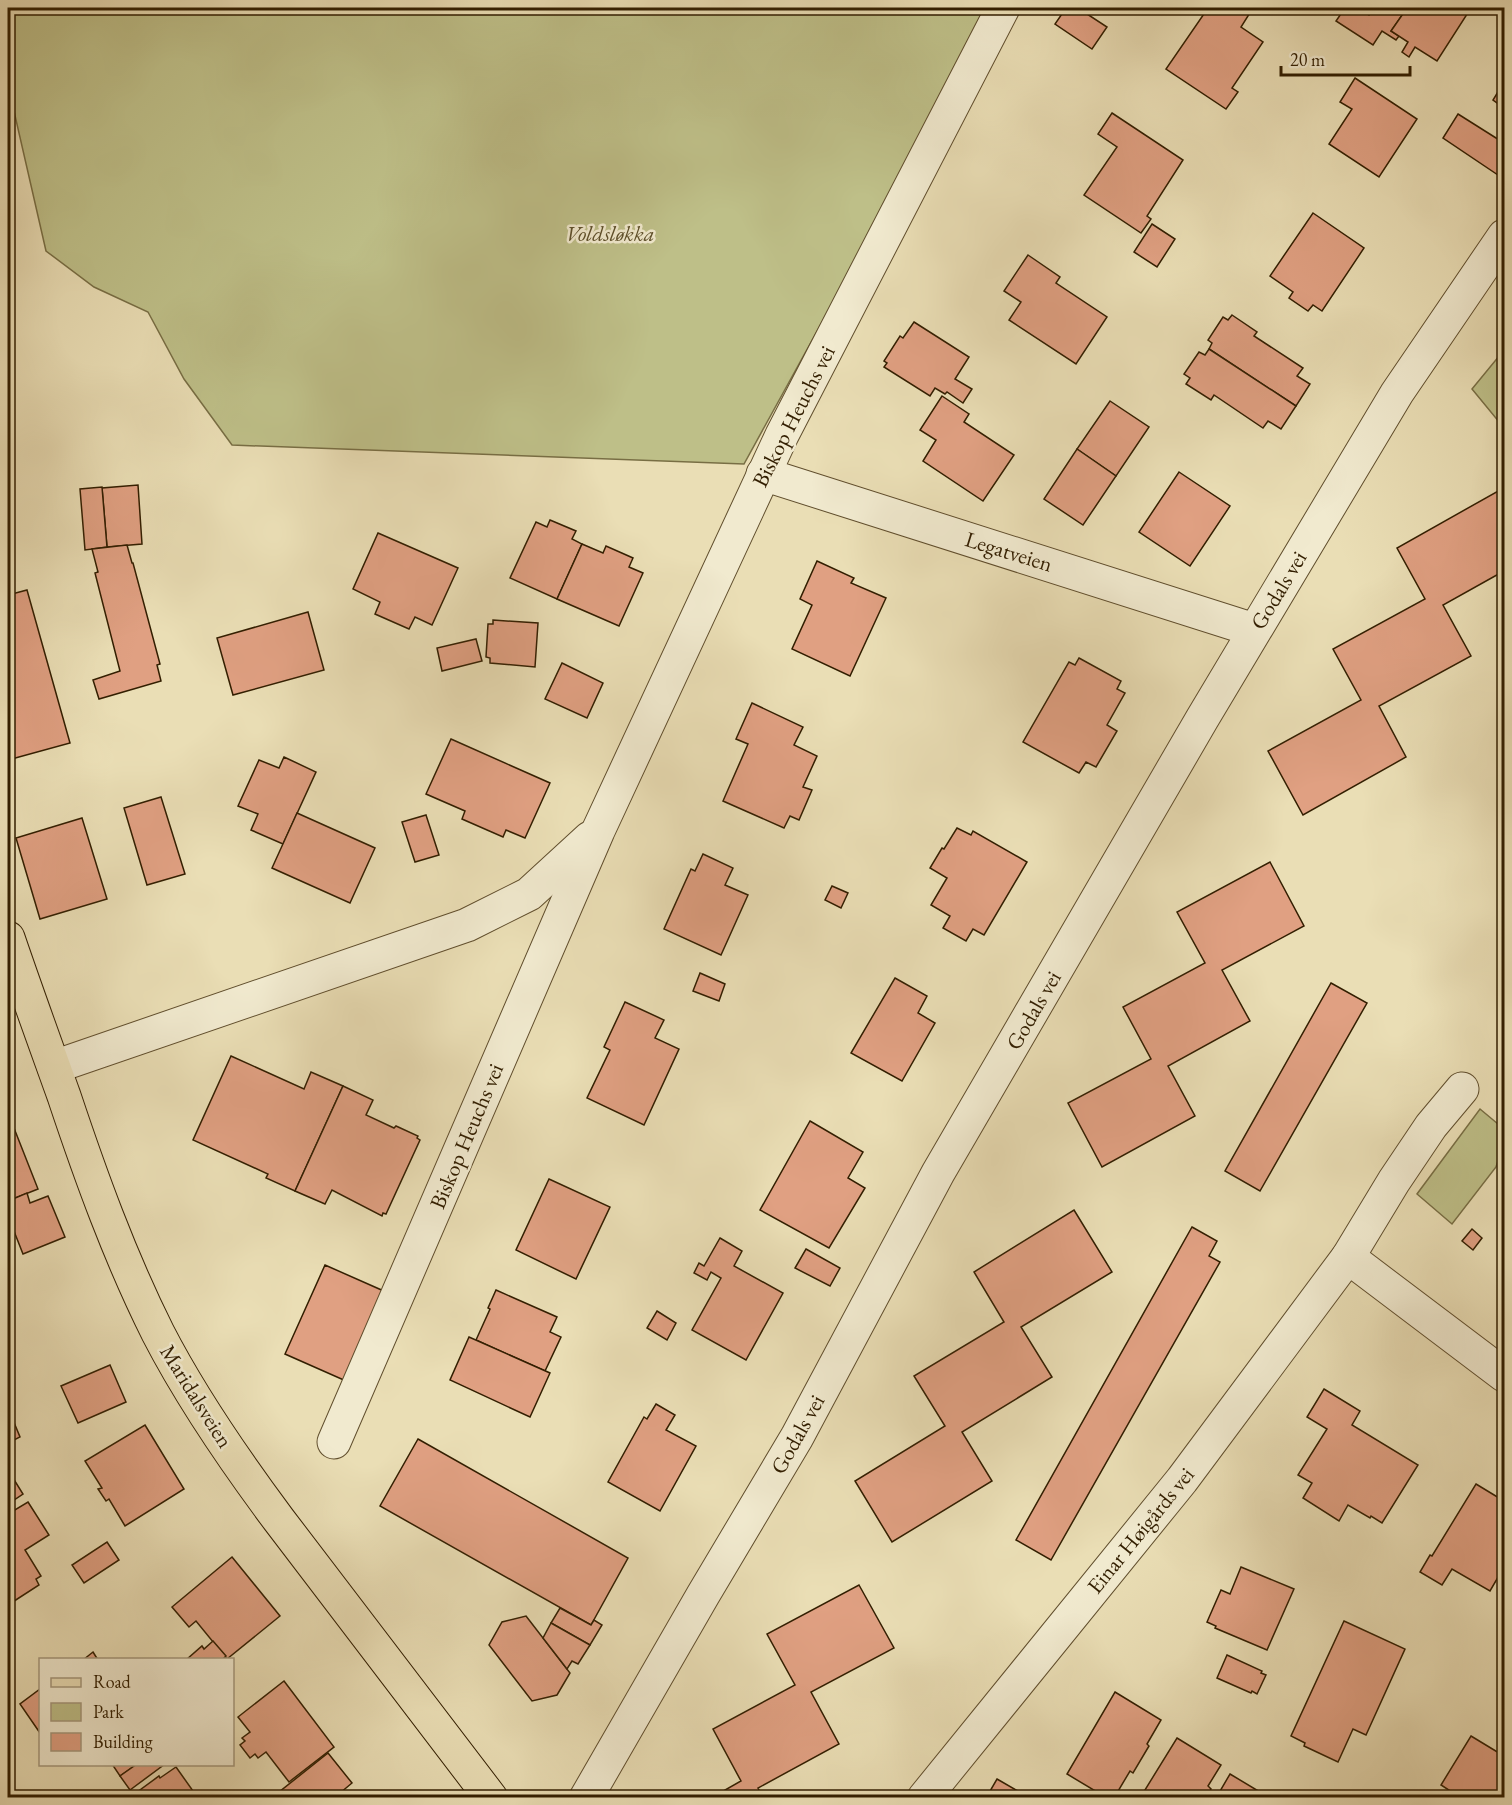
<svg xmlns="http://www.w3.org/2000/svg" width="1512" height="1805" font-family="'EB Garamond',serif">
	<rect width="100%" height="100%" fill="#eadeb5"/>
	<filter id="stains"><feTurbulence type="fractalNoise" baseFrequency=".00333" numOctaves="4"/><feColorMatrix values="0 0 0 0 .2 0 0 0 0 .09 0 0 0 0 .02 0 0 0 .5 -.17"/></filter>
	<radialGradient id="worn" r=".72"><stop offset=".6" stop-color="#630" stop-opacity="0"/><stop offset="1" stop-color="#630" stop-opacity=".3"/></radialGradient>
	<g fill="#bebf88" stroke="#786e44" stroke-width="1.5">
		<polygon points="8,8 995,8 744,464 232,445 184,379 148,312 94,287 46,251 8,85"/>
		<polygon points="1504,350 1504,428 1472,389"/>
		<polygon points="1480,1109 1504,1129 1504,1142 1496,1167 1452,1224 1417,1194"/>
	</g>
	<g fill="#e0a082" stroke="#321e00" stroke-width="1.5">
		<polygon points="1066,8 1078,8 1107,27 1092,49 1055,24"/>
		<polygon points="1208,8 1253,8 1241,27 1263,42 1232,88 1238,92 1226,109 1166,69"/>
		<polygon points="1345,8 1358,8 1369,15 1374,8 1407,8 1391,31 1399,36 1396,40 1382,31 1373,45 1336,21"/>
		<polygon points="1407,8 1471,8 1437,61 1415,47 1409,57 1402,52 1408,42 1391,31"/>
		<polygon points="1355,78 1417,119 1379,177 1329,144 1352,109 1340,102"/>
		<polygon points="1504,82 1504,108 1493,100"/>
		<polygon points="1112,113 1183,160 1147,216 1151,219 1141,233 1084,195 1117,147 1098,134"/>
		<polygon points="1458,114 1504,143 1504,165 1498,175 1443,138"/>
		<polygon points="1313,213 1364,248 1322,311 1313,305 1308,311 1289,298 1293,292 1270,276"/>
		<polygon points="1152,224 1175,239 1157,267 1134,252"/>
		<polygon points="1028,255 1060,277 1056,283 1107,317 1076,364 1009,320 1021,302 1004,291"/>
		<polygon points="1232,315 1257,332 1254,336 1303,368 1297,376 1310,384 1296,406 1209,349 1212,343 1208,340 1223,317 1228,320"/>
		<polygon points="914,322 969,357 955,379 972,389 963,403 947,392 945,394 935,388 930,396 884,367 887,363 884,361 900,336 903,338"/>
		<polygon points="1209,349 1296,406 1281,429 1268,421 1263,428 1214,395 1211,400 1186,384 1190,378 1184,374 1199,352 1205,355"/>
		<polygon points="942,396 969,414 964,422 1014,455 983,501 923,461 936,440 920,430"/>
		<polygon points="1110,401 1149,427 1116,476 1077,449"/>
		<polygon points="1077,449 1116,476 1083,525 1044,499"/>
		<polygon points="1179,472 1230,506 1190,566 1139,532"/>
		<polygon points="138,485 142,544 107,547 102,488"/>
		<polygon points="102,487 107,547 85,550 80,489"/>
		<polygon points="1500,490 1504,498 1504,571 1443,605 1471,656 1379,706 1406,757 1303,815 1268,751 1361,700 1333,649 1425,599 1397,548"/>
		<polygon points="550,520 576,531 572,539 582,544 557,599 510,578 536,522 547,527"/>
		<polygon points="378,533 458,568 432,625 415,617 409,629 375,614 380,602 353,589"/>
		<polygon points="582,544 603,553 606,546 633,558 629,567 643,573 619,626 557,599"/>
		<polygon points="127,545 132,563 133,563 160,664 157,665 161,681 99,699 93,680 120,671 95,573 98,572 92,549"/>
		<polygon points="817,561 854,578 851,583 886,598 850,676 792,649 812,605 800,599"/>
		<polygon points="27,590 70,743 8,760 8,595"/>
		<polygon points="308,612 324,670 233,695 217,638"/>
		<polygon points="493,620 538,623 535,667 490,663 490,658 486,657 488,624 493,624"/>
		<polygon points="476,639 482,661 442,671 437,648"/>
		<polygon points="1079,658 1121,681 1117,689 1125,693 1107,725 1117,731 1096,767 1086,762 1079,773 1023,742 1069,662 1075,665"/>
		<polygon points="562,663 603,683 587,718 545,699"/>
		<polygon points="752,703 803,727 794,745 817,756 803,787 812,790 799,820 790,816 784,828 723,801 748,744 736,739"/>
		<polygon points="451,739 550,783 525,838 506,830 503,837 462,819 465,811 426,794"/>
		<polygon points="284,757 316,772 283,844 251,830 258,814 238,806 259,760 279,768"/>
		<polygon points="161,797 185,874 147,885 124,808"/>
		<polygon points="297,813 375,848 350,903 272,868"/>
		<polygon points="426,815 439,855 415,862 402,822"/>
		<polygon points="82,818 107,899 40,919 16,838"/>
		<polygon points="957,828 971,835 973,831 1027,862 984,935 973,929 966,941 943,928 950,916 931,905 947,878 930,868 942,848 944,849"/>
		<polygon points="703,854 733,868 725,885 748,895 721,955 664,929 691,869 695,871"/>
		<polygon points="1270,862 1304,926 1222,970 1250,1021 1168,1066 1195,1116 1102,1167 1068,1103 1151,1059 1123,1007 1205,963 1177,912"/>
		<polygon points="832,886 848,893 841,908 825,900"/>
		<polygon points="700,973 725,984 719,1001 693,991"/>
		<polygon points="895,978 927,996 918,1013 935,1023 902,1081 851,1053"/>
		<polygon points="1331,983 1367,1003 1260,1191 1225,1171"/>
		<polygon points="625,1002 664,1020 655,1038 679,1049 644,1125 587,1098 610,1050 604,1047"/>
		<polygon points="231,1056 304,1089 311,1072 343,1086 295,1191 266,1178 268,1174 193,1140"/>
		<polygon points="343,1086 373,1100 366,1115 394,1128 396,1126 418,1136 417,1138 420,1140 386,1214 383,1213 382,1216 332,1190 325,1204 295,1191"/>
		<polygon points="8,1115 11,1123 12,1123 38,1189 8,1201"/>
		<polygon points="810,1121 863,1152 848,1178 865,1188 829,1248 760,1210"/>
		<polygon points="549,1179 610,1207 576,1279 516,1250"/>
		<polygon points="27,1193 30,1203 48,1196 65,1237 23,1254 8,1216 10,1214 8,1201"/>
		<polygon points="1074,1210 1112,1272 1021,1327 1052,1377 962,1432 992,1481 892,1542 855,1481 945,1426 914,1376 1004,1322 974,1272"/>
		<polygon points="1192,1227 1217,1241 1209,1256 1220,1262 1051,1560 1016,1540"/>
		<polygon points="1472,1229 1482,1238 1473,1250 1462,1241"/>
		<polygon points="720,1238 742,1251 734,1266 783,1293 746,1360 692,1330 721,1278 711,1272 707,1280 694,1273 699,1263 704,1266"/>
		<polygon points="806,1249 840,1268 830,1286 795,1268"/>
		<polygon points="325,1265 386,1292 346,1381 285,1354"/>
		<polygon points="496,1290 557,1317 550,1332 561,1337 545,1371 476,1340 490,1309 488,1308"/>
		<polygon points="657,1311 676,1323 667,1340 647,1328"/>
		<polygon points="469,1337 550,1373 530,1417 450,1380"/>
		<polygon points="110,1365 126,1402 78,1423 61,1386"/>
		<polygon points="1324,1389 1360,1411 1352,1425 1418,1465 1382,1523 1371,1516 1370,1518 1348,1505 1339,1521 1303,1498 1312,1483 1298,1475 1327,1429 1307,1417"/>
		<polygon points="656,1404 675,1415 666,1430 696,1446 660,1511 608,1482 644,1417 647,1419"/>
		<polygon points="8,1408 20,1437 8,1443"/>
		<polygon points="145,1425 184,1489 125,1526 109,1499 106,1501 98,1489 102,1488 85,1461"/>
		<polygon points="418,1439 628,1558 591,1625 380,1506"/>
		<polygon points="8,1470 23,1494 8,1504"/>
		<polygon points="1476,1484 1504,1501 1504,1567 1490,1591 1452,1569 1442,1585 1420,1572 1430,1555 1432,1556"/>
		<polygon points="28,1502 49,1535 25,1550 41,1576 36,1579 39,1585 8,1605 8,1524 12,1521 8,1514"/>
		<polygon points="107,1542 119,1560 84,1583 72,1565"/>
		<polygon points="232,1557 280,1616 227,1659 196,1621 189,1627 172,1607"/>
		<polygon points="1241,1567 1294,1589 1267,1650 1215,1628 1216,1626 1207,1622 1221,1590 1230,1594"/>
		<polygon points="859,1585 894,1648 811,1692 839,1744 758,1788 763,1798 711,1798 741,1781 713,1729 795,1685 767,1634"/>
		<polygon points="560,1608 591,1625 594,1620 602,1625 590,1645 551,1623"/>
		<polygon points="526,1616 570,1673 557,1695 532,1701 489,1645 502,1622"/>
		<polygon points="1344,1621 1405,1649 1366,1735 1353,1729 1338,1762 1304,1746 1305,1743 1291,1736"/>
		<polygon points="551,1623 590,1645 578,1664 572,1661 567,1669 543,1638"/>
		<polygon points="213,1641 226,1656 222,1660 186,1660 202,1646 204,1649"/>
		<polygon points="93,1652 98,1660 83,1660"/>
		<polygon points="1227,1655 1262,1671 1261,1673 1266,1675 1257,1694 1252,1691 1251,1693 1217,1678"/>
		<polygon points="284,1681 334,1747 289,1782 266,1752 258,1758 255,1754 250,1758 240,1745 245,1741 242,1738 250,1732 238,1717"/>
		<polygon points="40,1689 40,1733 20,1704"/>
		<polygon points="1115,1692 1161,1720 1147,1744 1149,1746 1133,1773 1130,1771 1114,1798 1107,1798 1067,1774"/>
		<polygon points="1471,1736 1504,1756 1504,1798 1461,1798 1441,1785"/>
		<polygon points="1177,1738 1221,1765 1208,1786 1211,1789 1206,1798 1140,1798"/>
		<polygon points="328,1753 352,1783 334,1798 275,1798 274,1796"/>
		<polygon points="112,1764 137,1764 120,1776"/>
		<polygon points="137,1764 165,1764 130,1790 120,1776"/>
		<polygon points="176,1767 198,1798 129,1798 159,1776 160,1778"/>
		<polygon points="1230,1774 1270,1798 1216,1798"/>
		<polygon points="997,1779 1030,1798 986,1798"/>
		<polygon points="1450,1791 1461,1798 1446,1798"/>
	</g>
	<g fill="none" stroke-linecap="round" stroke-linejoin="round">
		<defs>
			<g id="minor">
				<polyline points="763,474 1254,630"/>
				<polyline points="54,1067 467,925 529,894 590,838"/>
				<polyline points="1348,1257 1504,1375"/>
				<polyline points="334,1442 598,831 782,435 1003,8"/>
				<polyline points="586,1798 703,1595 797,1437 938,1173 1202,719 1397,393 1504,236"/>
				<polyline points="924,1798 1182,1480 1348,1257 1394,1181 1431,1126 1462,1089"/>
			</g>
			<path id="major" d="M8,938C26,991 45,1043 64,1096C91,1177 120,1257 158,1333C192,1399 235,1461 279,1520L491,1798"/>
		</defs>
		<use href="#minor" stroke="#604e2d" stroke-width="35"/>
		<use href="#major" stroke="#321e00" stroke-width="35"/>
		<use href="#minor" stroke="#f1eacf" stroke-width="33"/>
		<use href="#major" stroke="#eadeb5" stroke-width="33"/>
	</g>
	<g text-anchor="middle" stroke-width="5" stroke-linejoin="round" paint-order="stroke">
		<g font-size="22" font-style="italic" fill="#5c4e29" stroke="#f1eacf">
			<text x="610" y="241">Voldsløkka</text>
		</g>
		<g font-size="22" fill="#321e00" stroke="#f1eacf">
			<text transform="translate(793 416) rotate(-63)" y="8">Biskop Heuchs vei</text>
			<text transform="translate(1009 551) rotate(17)" y="8">Legatveien</text>
			<text transform="translate(1278 590) rotate(-59)" y="8">Godals vei</text>
			<text transform="translate(1033 1010) rotate(-60)" y="8">Godals vei</text>
			<text transform="translate(466 1136) rotate(-67)" y="8">Biskop Heuchs vei</text>
			<text transform="translate(197 1396) rotate(58)" y="8">Maridalsveien</text>
			<text transform="translate(797 1434) rotate(-61)" y="8">Godals vei</text>
			<text transform="translate(1140 1530) rotate(-51)" y="8">Einar Høigårds vei</text>
		</g>
	</g>
	<rect width="1512" height="1805" fill="none" stroke="#eadeb5" stroke-width="30"/>
	<rect x="9" y="9" width="1494" height="1787" fill="none" stroke="#321e00" stroke-width="3"/>
	<rect x="15" y="15" width="1482" height="1775" fill="none" stroke="#321e00" stroke-width="1.5"/>
	<rect x="39" y="1658" width="195" height="108" fill="#f1eacf" stroke="#a5987c" stroke-width="1.5"/>
	<rect x="51" y="1678" width="30" height="9" fill="#eadeb5" stroke="#a5987c" stroke-width="1.5"/>
	<text x="93" y="1688" font-size="18" fill="#321e00">Road</text>
	<rect x="51" y="1703" width="30" height="18" fill="#bebf88" stroke="#a5987c" stroke-width="1.5"/>
	<text x="93" y="1718" font-size="18" fill="#321e00">Park</text>
	<rect x="51" y="1733" width="30" height="18" fill="#e0a082" stroke="#a5987c" stroke-width="1.5"/>
	<text x="93" y="1748" font-size="18" fill="#321e00">Building</text>
	<path d="M1281 66v9h129v-9" fill="none" stroke="#321e00" stroke-width="3"/>
	<text x="1290" y="66" font-size="18" fill="#321e00" stroke="#f1eacf" stroke-width="4.5" paint-order="stroke">20 m</text>
	<rect width="100%" height="100%" filter="url(#stains)"/>
	<rect width="100%" height="100%" fill="url(#worn)"/>
</svg>
